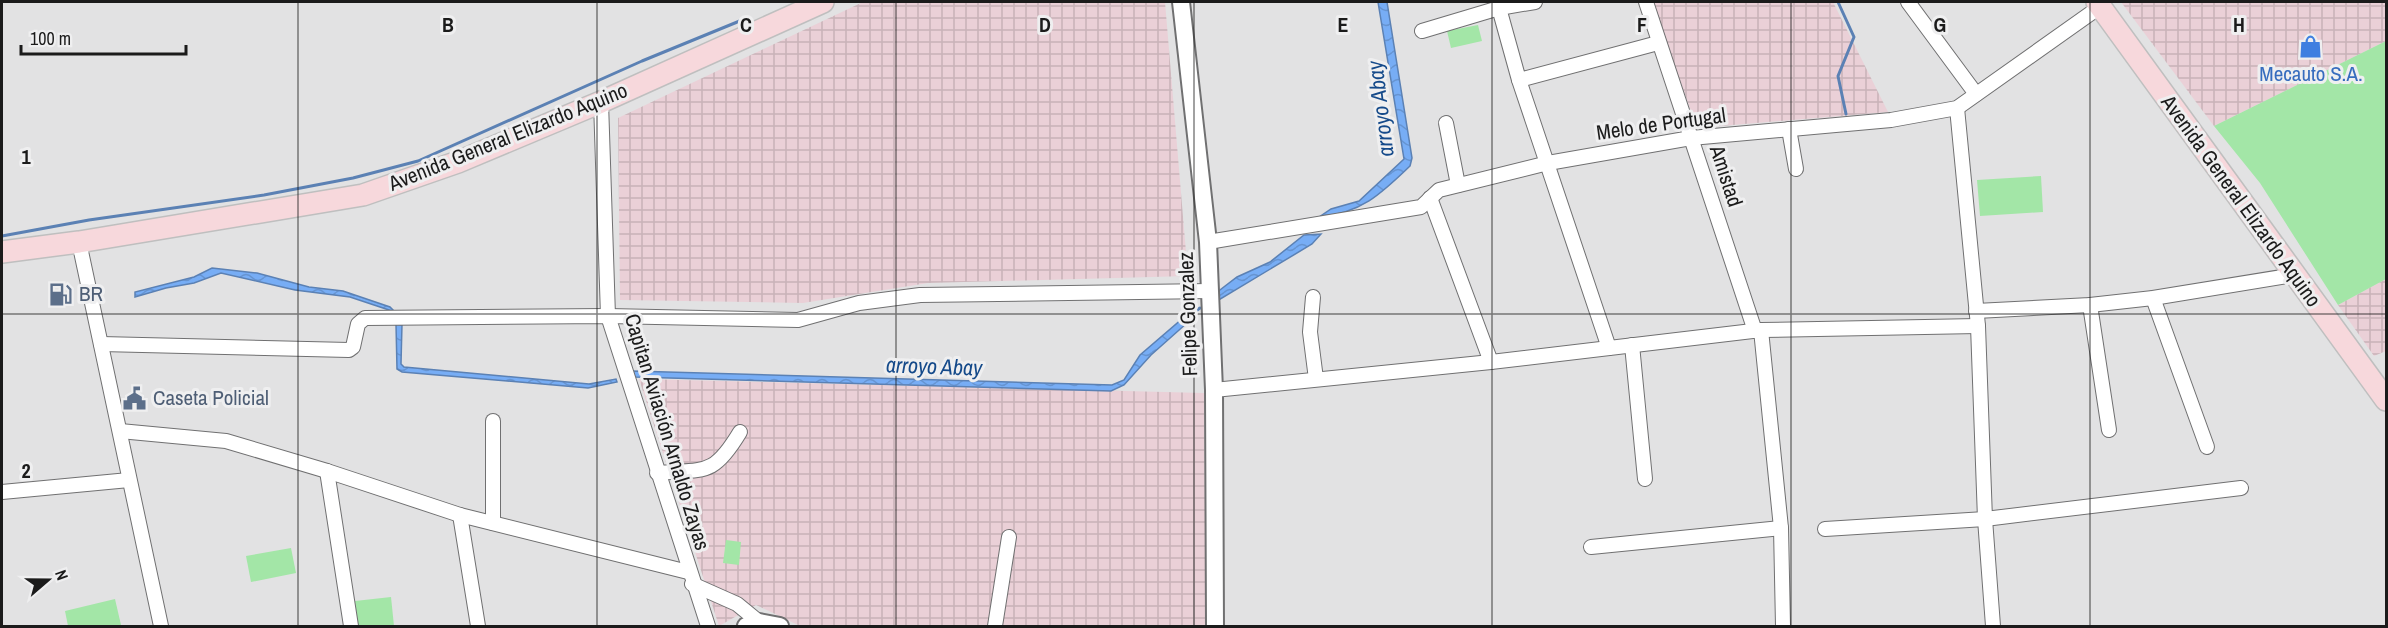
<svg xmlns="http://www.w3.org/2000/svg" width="2388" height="628" font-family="'Archivo Narrow',sans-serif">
	<defs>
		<pattern id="industrial-grid" width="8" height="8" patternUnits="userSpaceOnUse" patternTransform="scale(1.5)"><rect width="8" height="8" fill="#ead0d7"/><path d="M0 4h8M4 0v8" fill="none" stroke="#c8b2b8"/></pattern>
		<pattern id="water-waves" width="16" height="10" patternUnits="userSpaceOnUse" patternTransform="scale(1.5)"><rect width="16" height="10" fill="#77adf5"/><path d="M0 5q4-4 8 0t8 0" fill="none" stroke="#6694d1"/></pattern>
	</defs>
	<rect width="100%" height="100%" fill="#e2e2e3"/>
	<g fill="url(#industrial-grid)">
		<polygon points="863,2 1165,2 1188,276 928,283 803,303 620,300 618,118"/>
		<polygon points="1652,2 1833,2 1888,112 1697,128"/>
		<polygon points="2121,2 2386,2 2386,41 2214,126"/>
		<polygon points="2386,279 2386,351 2374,356 2338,305"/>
		<polygon points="639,379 1204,393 1206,626 800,626 756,605 719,626"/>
	</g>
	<g fill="#a3e6a7">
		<polygon points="1478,25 1482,41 1451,48 1447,31"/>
		<polygon points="2386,41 2386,279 2338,305 2260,183 2214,126"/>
		<polygon points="2041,176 2043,212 1980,216 1977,180"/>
		<polygon points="726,540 741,542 739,565 723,563"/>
		<polygon points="291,548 296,573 251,582 246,556"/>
		<polygon points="391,597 394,626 358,626 355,601"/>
		<polygon points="115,599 121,625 68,626 65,611"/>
	</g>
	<g fill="url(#water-waves)" stroke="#5b81b4" stroke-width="1.5">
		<path d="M1378,2H1387L1412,158L1410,166C1380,195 1361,213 1319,217L1331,209L1359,201L1404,159Z"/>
		<polygon points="1321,234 1312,244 1217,301 1216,293 1237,277 1270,262 1304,235"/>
		<polygon points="212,268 257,273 309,287 343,291 390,307 395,312 350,297 295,290 221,273 194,283 166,288 135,297 135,292 194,277"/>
		<polygon points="1196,307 1196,315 1151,355 1124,385 1111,391 635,377 633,371 1112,385 1124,380 1140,355"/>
		<polygon points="396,324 402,324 401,364 404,367 589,384 616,379 617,382 588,388 402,372 397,369"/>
	</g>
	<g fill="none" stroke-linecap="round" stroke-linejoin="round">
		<g stroke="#5b81b4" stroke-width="3">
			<polyline points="1838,2 1854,37 1838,76 1846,114"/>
			<polyline points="2,236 89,220 264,195 353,178 418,161 642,61 747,18"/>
			<polyline points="1193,313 1200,308"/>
		</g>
		<defs>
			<g id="minor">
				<polyline points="1646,2 1755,331"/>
				<polyline points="1908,2 1976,94"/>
				<polyline points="1499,8 1519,80 1609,348"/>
				<polyline points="1422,31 1499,8 1535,2"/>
				<polyline points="1519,80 1658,43"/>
				<polyline points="601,102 608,316 708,626"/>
				<polyline points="1957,108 1978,326 1985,519 1993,626"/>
				<polyline points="1446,123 1458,185"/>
				<polyline points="1789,129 1796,169"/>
				<polyline points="1430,198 1491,362"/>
				<polyline points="79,242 161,626"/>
				<polyline points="1208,242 1421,207 1439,190 1548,163 1691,138 1891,120 1957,108 2101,6"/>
				<polyline points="1313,297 1310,332 1316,379"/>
				<polyline points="2153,298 2207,447"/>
				<polyline points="2090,305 2109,430"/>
				<polyline points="1976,311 2090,305 2153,298 2294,275"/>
				<polyline points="1761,330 1781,528 1783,626"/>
				<polyline points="101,344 349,350 353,347 358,324 365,318 608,316 798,320 859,303 920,295 1210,291"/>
				<polyline points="1632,345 1645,479"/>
				<polyline points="1214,390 1491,362 1761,330 1978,326"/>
				<polyline points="120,431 226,441 327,471 460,515 688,572"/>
				<polyline points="327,471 351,626"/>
				<path d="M657,473C705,469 713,477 740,432"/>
				<polyline points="2,492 129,480"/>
				<polyline points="460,515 478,626"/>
				<polyline points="493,523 493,421"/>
				<polyline points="1825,529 1985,519 2241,488"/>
				<polyline points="1591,547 1781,528"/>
				<polyline points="692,584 737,604 759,622"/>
				<polyline points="995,626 1009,537"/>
			</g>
			<g id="tertiary">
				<polyline points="1181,2 1208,242 1214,390 1215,626"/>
				<polyline points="746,626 759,622 780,626"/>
			</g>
			<g id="primary">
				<polyline points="2097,2 2386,400"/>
				<polyline points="2,252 79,242 363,195 458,162 601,102 823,2"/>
			</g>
		</defs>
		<use href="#minor" stroke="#707071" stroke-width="16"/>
		<use href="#tertiary" stroke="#707071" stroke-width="20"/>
		<use href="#primary" stroke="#bfbfbf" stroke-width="24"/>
		<use href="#minor" stroke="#fff" stroke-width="14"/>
		<use href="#tertiary" stroke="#fff" stroke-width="16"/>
		<use href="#primary" stroke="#f7d8dc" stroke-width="21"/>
	</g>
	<path fill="none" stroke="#1b1b1b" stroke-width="1.5" stroke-opacity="0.55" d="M298,2V626M597,2V626M896,2V626M1194,2V626M1492,2V626M1791,2V626M2090,2V626M2,314H2386"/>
	<defs>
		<symbol id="shop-bare" viewBox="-9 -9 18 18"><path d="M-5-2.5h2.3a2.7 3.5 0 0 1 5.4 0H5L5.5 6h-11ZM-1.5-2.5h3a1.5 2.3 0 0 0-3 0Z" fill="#3f7fe0" stroke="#efeff0" stroke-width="2.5" paint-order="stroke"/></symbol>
		<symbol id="fuel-bare" viewBox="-9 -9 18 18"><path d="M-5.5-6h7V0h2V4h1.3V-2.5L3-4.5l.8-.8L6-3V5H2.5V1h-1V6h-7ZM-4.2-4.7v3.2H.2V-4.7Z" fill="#5c6f8a" stroke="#efeff0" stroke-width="2.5" paint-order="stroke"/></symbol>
		<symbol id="civic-bare" viewBox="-9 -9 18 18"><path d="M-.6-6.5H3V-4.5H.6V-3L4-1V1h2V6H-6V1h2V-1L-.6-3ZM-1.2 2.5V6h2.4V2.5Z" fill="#5c6f8a" stroke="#efeff0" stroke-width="2.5" paint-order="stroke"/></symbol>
	</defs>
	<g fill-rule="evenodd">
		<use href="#shop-bare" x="2294" y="30" width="33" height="33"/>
		<use href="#fuel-bare" x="44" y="278" width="33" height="33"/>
		<use href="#civic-bare" x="118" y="382" width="33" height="33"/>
	</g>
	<g text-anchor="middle" stroke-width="6" stroke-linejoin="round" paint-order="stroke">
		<g font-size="21" fill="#366cbe" stroke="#efeff0">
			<text x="2311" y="81">Mecauto S.A.</text>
		</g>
		<g font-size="21" fill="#1b1b1b" stroke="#efeff0">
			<text transform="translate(1661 124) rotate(-8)" y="7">Melo de Portugal</text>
			<text transform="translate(508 137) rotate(-22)" y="7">Avenida General Elizardo Aquino</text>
			<text transform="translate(1726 176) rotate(72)" y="7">Amistad</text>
			<text transform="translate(2241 201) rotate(54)" y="7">Avenida General Elizardo Aquino</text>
			<text transform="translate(1188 314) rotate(-92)" y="7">Felipe Gonzalez</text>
			<text transform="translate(667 432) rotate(73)" y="7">Capitan Aviación Arnaldo Zayas</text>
		</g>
		<g font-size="21" fill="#4e5e75" stroke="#efeff0" text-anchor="start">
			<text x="79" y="301">BR</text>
			<text x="153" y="405">Caseta Policial</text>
		</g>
		<g font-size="22" font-style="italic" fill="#154a8a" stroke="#efeff0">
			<text transform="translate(1380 109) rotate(-97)" y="8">arroyo Abay</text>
			<text transform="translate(934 366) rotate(2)" y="8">arroyo Abay</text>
		</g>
	</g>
	<g font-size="20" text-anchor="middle" font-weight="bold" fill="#1b1b1b" stroke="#efeff0" stroke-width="6" stroke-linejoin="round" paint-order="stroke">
		<text x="448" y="32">B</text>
		<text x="746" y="32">C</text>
		<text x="1045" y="32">D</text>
		<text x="1343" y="32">E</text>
		<text x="1642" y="32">F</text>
		<text x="1940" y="32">G</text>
		<text x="2239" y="32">H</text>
		<text x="26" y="164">1</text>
		<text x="26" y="478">2</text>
	</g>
	<rect width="2388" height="628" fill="none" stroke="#1b1b1b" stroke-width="6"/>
	<g transform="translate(48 580) rotate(70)" stroke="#efeff0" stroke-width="4.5" paint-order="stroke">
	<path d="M0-4.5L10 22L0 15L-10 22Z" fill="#1b1b1b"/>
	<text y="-9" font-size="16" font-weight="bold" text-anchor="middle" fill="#1b1b1b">N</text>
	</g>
	<path d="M21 45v9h165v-9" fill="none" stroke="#1b1b1b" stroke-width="3"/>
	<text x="30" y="45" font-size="18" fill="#1b1b1b" stroke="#efeff0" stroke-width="4.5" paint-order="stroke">100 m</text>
</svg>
